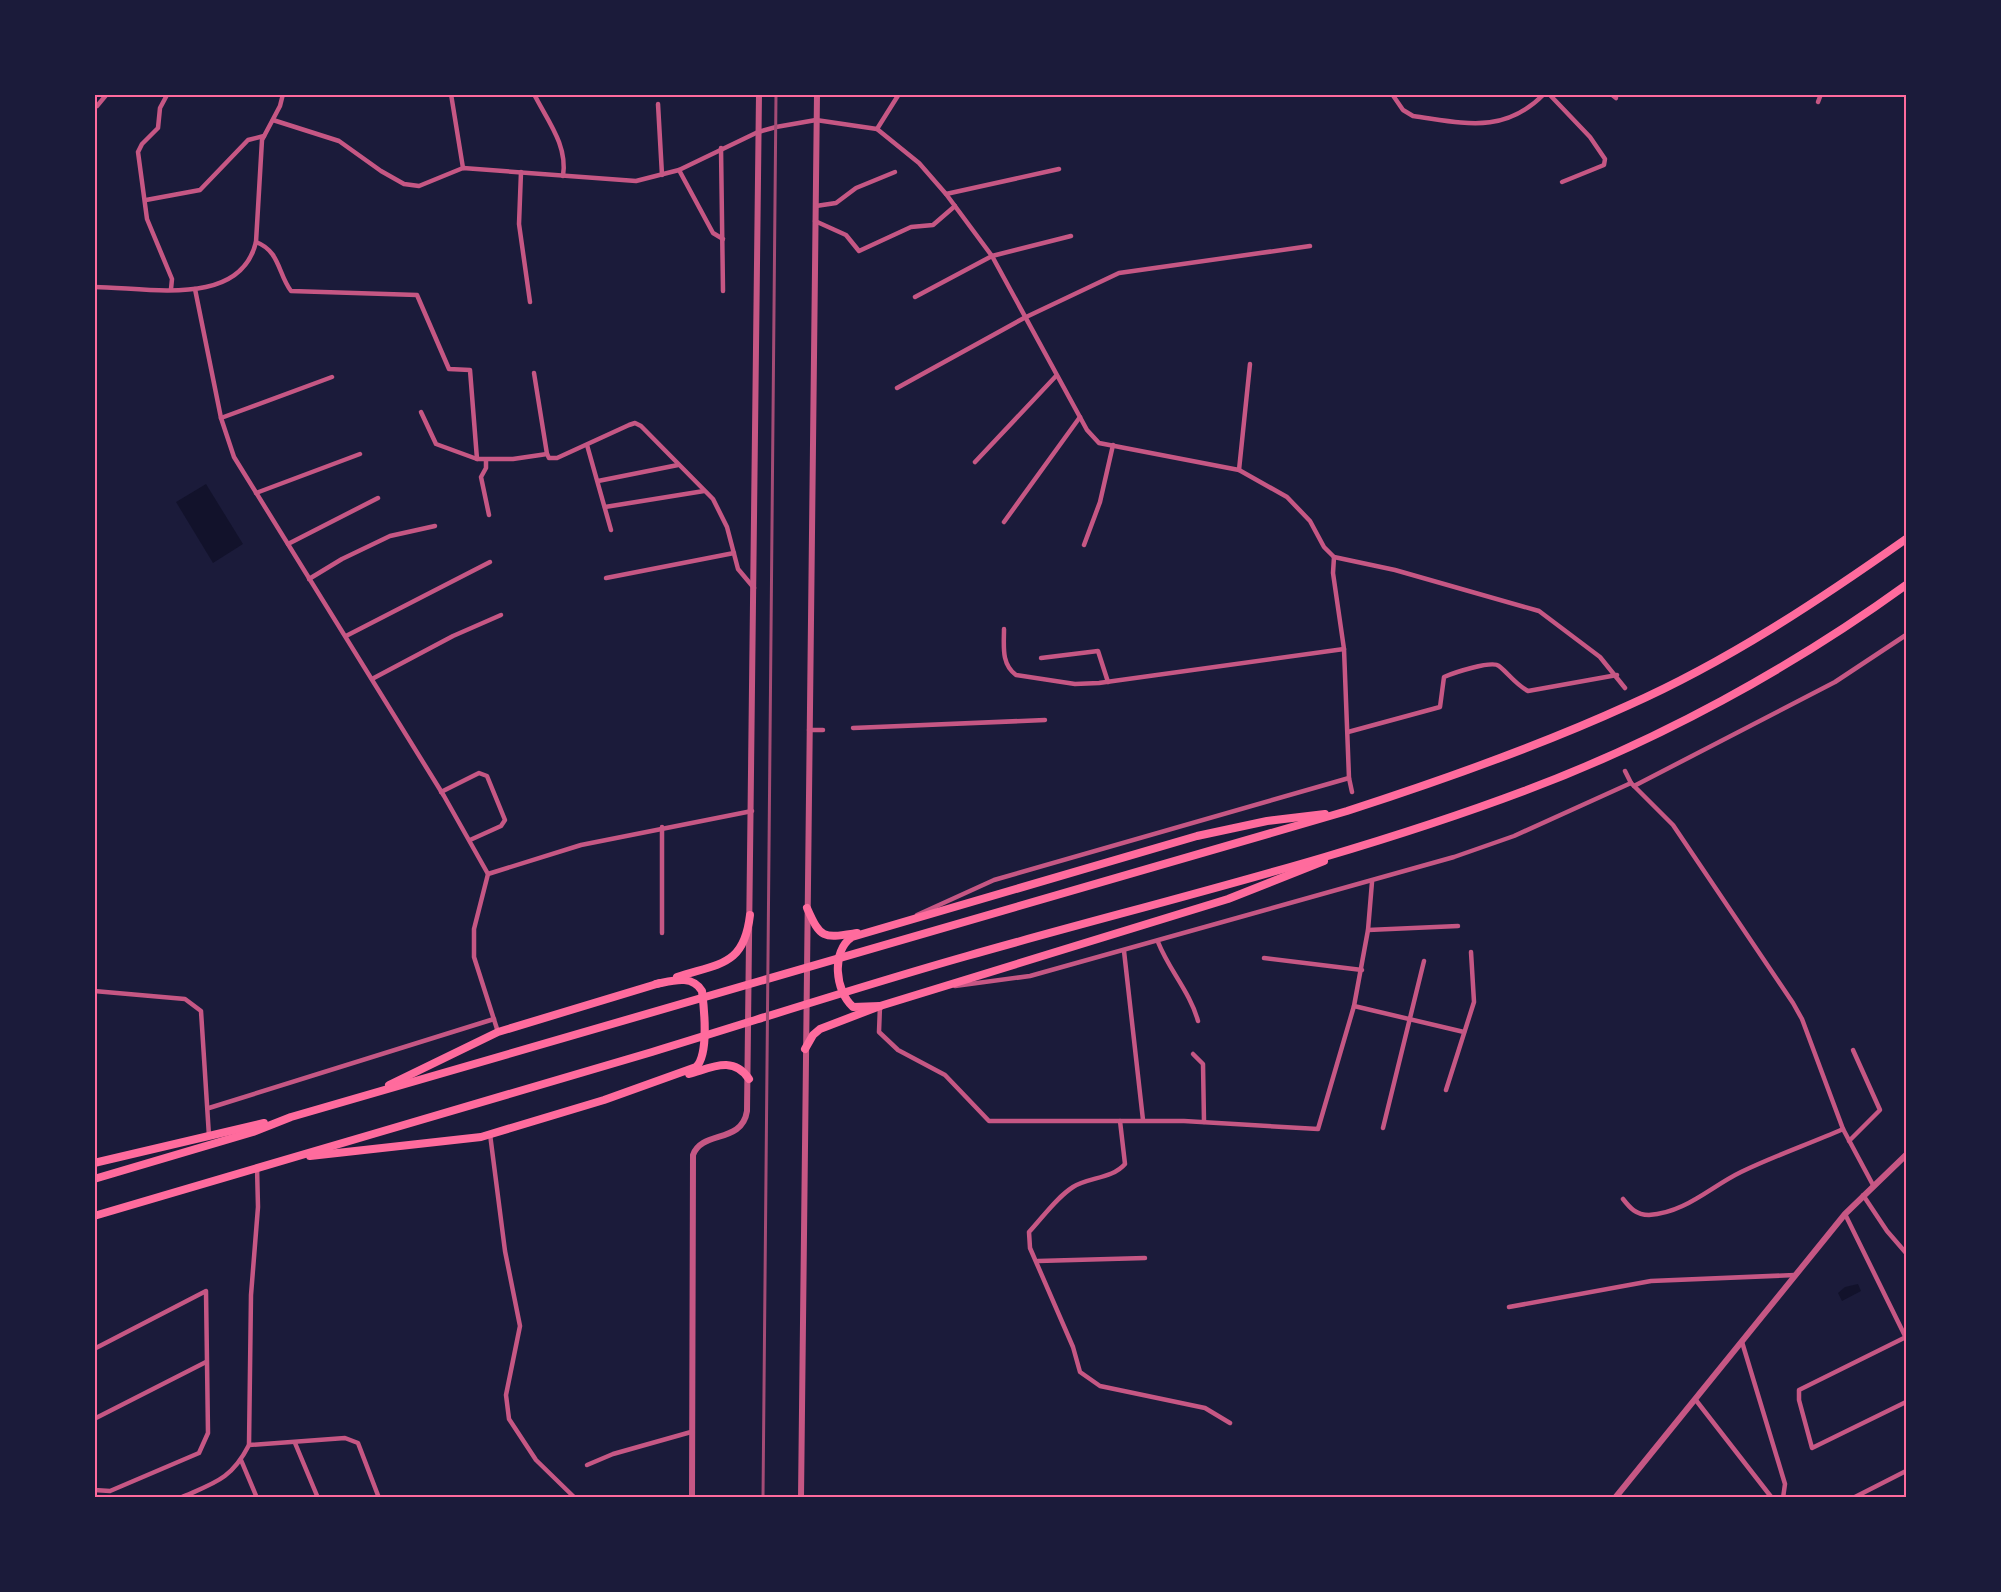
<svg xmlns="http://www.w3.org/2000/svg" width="2001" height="1592" font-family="Manrope,sans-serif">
	<rect width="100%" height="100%" fill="#1b1b3a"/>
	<g fill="#12122b">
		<polygon points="206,484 243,544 213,563 176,502"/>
		<polygon points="1858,1284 1861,1291 1842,1301 1838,1293 1845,1287"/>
	</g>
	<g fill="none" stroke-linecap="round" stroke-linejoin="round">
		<g stroke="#c65784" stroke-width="4.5">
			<polyline points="451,94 463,168"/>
			<path d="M534,94C547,120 568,145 563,176"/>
			<path d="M1392,94L1403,110L1413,116C1464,123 1504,135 1544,94"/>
			<polyline points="1549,94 1590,137 1605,159 1604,165 1562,182"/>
			<polyline points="1611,94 1616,98"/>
			<polyline points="167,95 160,108 158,128 142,144 138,152 147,219 172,279 171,289"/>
			<polyline points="1818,102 1821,94"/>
			<polyline points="94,104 97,106 107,94"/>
			<polyline points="658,104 662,175"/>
			<polyline points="273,120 339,141 381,171 404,184 419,186 463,168 636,181 679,170 758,132 776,127 816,120 877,129 919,163 946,194 992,256 1087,430 1099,443 1239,470 1287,497 1310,521 1324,547 1334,557 1395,570 1539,611 1600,657 1625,688"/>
			<polyline points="877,129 899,94"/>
			<polyline points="721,148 723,291"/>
			<polyline points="679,170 713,233 723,239"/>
			<polyline points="521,172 519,224 530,302"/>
			<polyline points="946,194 1059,169"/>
			<polyline points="146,200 200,190 248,140 264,136"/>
			<polyline points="816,206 836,203 856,188 895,172"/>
			<polyline points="815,221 846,235 859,251 911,227 933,225 955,206"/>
			<path d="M256,242C280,251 278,274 291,291L417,295L449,369L470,370L477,459H513L547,454L549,458H557L629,425L635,423L641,426L713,499L727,527L738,569L754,588"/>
			<path d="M94,287C146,287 240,309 256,242L262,140L280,106L283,94"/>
			<polyline points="195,289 221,418 234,457 444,796 488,874 474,929 474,957 498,1032"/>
			<polyline points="915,297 992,256 1071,236"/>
			<polyline points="534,373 547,454"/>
			<polyline points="897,388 1024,318 1119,273 1310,246"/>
			<polyline points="421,412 436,444 477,459"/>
			<polyline points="221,418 332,377"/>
			<polyline points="587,445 611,530"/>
			<polyline points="486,460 486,468 481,477 489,515"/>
			<polyline points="975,462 1056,376"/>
			<polyline points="1239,470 1250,364"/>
			<polyline points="598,481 678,465"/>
			<polyline points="256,493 360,454"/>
			<polyline points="605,507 704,491"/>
			<polyline points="1004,522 1080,417"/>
			<polyline points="288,544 378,498"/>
			<polyline points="1084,545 1100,502 1113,445"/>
			<polyline points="1334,557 1333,573 1344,649 1349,778 1352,792"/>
			<polyline points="606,578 734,553"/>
			<polyline points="309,579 342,559 390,536 435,526"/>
			<path d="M1004,629C1004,646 1001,664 1016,675L1075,684L1099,683L1344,649"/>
			<polyline points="346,636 490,562"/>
			<polyline points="1041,658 1098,651 1108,682"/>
			<polyline points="372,679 453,636 501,615"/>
			<polyline points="853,728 1045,720"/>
			<polyline points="809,730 823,730"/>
			<path d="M1348,732L1440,707L1444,677C1453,673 1492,660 1499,666C1510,675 1515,684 1528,691L1617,675"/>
			<polyline points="1625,771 1631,783 1673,825 1793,1003 1802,1019 1843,1129 1873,1185"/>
			<polyline points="1634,786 1835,682 1906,635"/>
			<polyline points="441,792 479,773 487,776 505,820 501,826 470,840"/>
			<polyline points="488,874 581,845 752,811"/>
			<polyline points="917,915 994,880 1349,778"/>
			<polyline points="1368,930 1458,926"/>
			<polyline points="662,933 662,827"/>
			<path d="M1158,942C1169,970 1190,992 1198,1021"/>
			<polyline points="1124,951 1143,1120"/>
			<polyline points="1264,958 1362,970"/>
			<polyline points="955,986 1030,976 1454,857 1514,836 1631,783"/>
			<polyline points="94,991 185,999 201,1011 209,1136"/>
			<polyline points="880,1006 879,1032 898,1050 945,1075 989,1121 1184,1121 1318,1129 1354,1006 1368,930 1372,882"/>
			<polyline points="1354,1006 1464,1032"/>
			<polyline points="1193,1054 1203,1064 1204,1122"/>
			<polyline points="1446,1090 1474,1002 1471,952"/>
			<polyline points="209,1108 494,1019"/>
			<path d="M1120,1121L1125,1164C1112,1179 1089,1177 1073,1187C1056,1198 1043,1217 1029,1232L1030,1248L1073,1347L1080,1372L1100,1386L1205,1408L1230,1423"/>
			<polyline points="1383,1128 1424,961"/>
			<polyline points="490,1134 505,1251 520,1326 506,1395 509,1419 536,1460 575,1498"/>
			<polyline points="1849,1141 1880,1110 1853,1050"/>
			<polyline points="1863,1195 1887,1231 1906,1253"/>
			<path d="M1623,1199C1630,1208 1636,1215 1649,1215C1685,1213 1710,1187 1741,1172C1774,1156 1809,1144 1843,1129"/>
			<polyline points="1845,1214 1906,1338"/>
			<polyline points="1038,1261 1145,1258"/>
			<polyline points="1509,1307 1651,1281 1795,1275"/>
			<polyline points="1906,1337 1799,1390 1799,1400 1812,1448 1906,1402"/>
			<polyline points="1742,1342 1785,1484 1783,1498"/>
			<polyline points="94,1349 206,1291 208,1433 199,1453 110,1491 94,1490"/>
			<polyline points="1695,1399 1772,1498"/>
			<polyline points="94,1419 206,1362"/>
			<polyline points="295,1443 318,1498"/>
			<polyline points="249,1445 345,1438 358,1443 379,1498"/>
			<polyline points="241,1460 257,1498"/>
			<polyline points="587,1465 613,1454 691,1432"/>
			<path d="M180,1498C214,1483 231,1480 249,1445L251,1295L258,1207L257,1167"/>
			<polyline points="1853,1498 1906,1471"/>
		</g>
		<g stroke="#c65784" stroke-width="6">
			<path d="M692,1498L693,1155C702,1130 742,1144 747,1111L759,94"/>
			<polyline points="801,1498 817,94"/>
			<polyline points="1615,1498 1845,1214 1906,1155"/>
		</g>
		<g stroke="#ff6b9d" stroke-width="8">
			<path d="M807,908C821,940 824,938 857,933"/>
			<path d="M677,977C720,963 744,966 750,915"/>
			<path d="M880,1006L853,1007C835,991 831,951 852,937L1197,836L1267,821L1325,814"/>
			<polyline points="805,1049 813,1035 820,1029 880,1006 1228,899 1324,861"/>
			<path d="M689,1074C711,1068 733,1055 749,1079"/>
			<polyline points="389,1085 498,1032 660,983"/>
			<path d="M310,1156L481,1137L604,1100L696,1067C709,1055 704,1007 702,991C692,974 672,981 656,984"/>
			<polyline points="94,1163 264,1123"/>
			<path d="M94,1179L253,1132L291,1117L1347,811C1443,780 1537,747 1629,705C1728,661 1818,601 1906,539"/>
			<path d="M94,1216C280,1160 466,1108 652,1052C757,1020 861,986 967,956C1153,903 1343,859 1524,791C1658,741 1790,669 1906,585"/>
		</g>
		<polyline stroke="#a44b75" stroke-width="3" points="763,1498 776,94"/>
	</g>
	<rect width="2001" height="1592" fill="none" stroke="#1b1b3a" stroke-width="192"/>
	<rect x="96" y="96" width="1809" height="1400" fill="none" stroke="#ff6b9d" stroke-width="2"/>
</svg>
